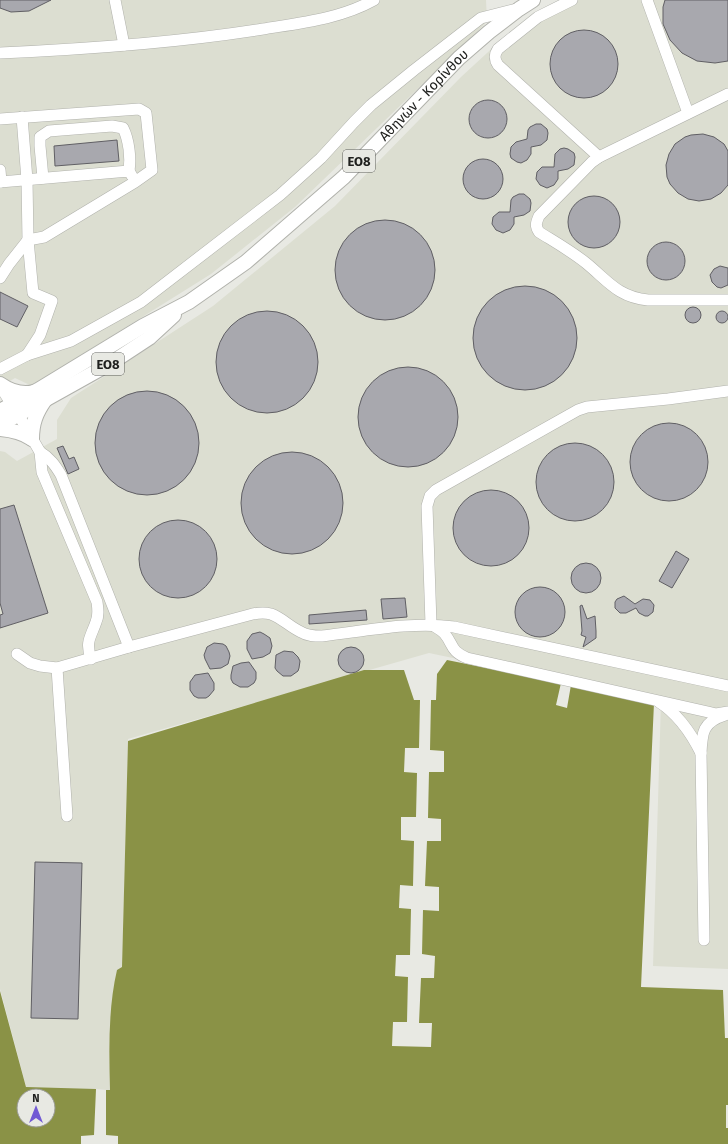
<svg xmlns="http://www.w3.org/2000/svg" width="728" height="1144" font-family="'Fira Sans',sans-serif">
	<rect width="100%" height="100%" fill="#e8e9e3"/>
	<g fill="#dcded1">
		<polygon points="0,0 486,0 487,22 295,207 211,274 32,386 15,378 0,387"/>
		<polygon points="561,0 728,0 728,969 653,966 661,702 429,653 128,739 119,1091 96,1089 27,1090 0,989 0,451 5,452 17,461 57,439 57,420 71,398 213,306 335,206 461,77 500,41"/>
	</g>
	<g fill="#8a9246" fill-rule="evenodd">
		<path d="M447,660L561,683L556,705L567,708L571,685L654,703L641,987L723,990L725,1038H728V1105H726V1128H728V1144H118V1136L106,1135V1090H110C109,1050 108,1009 117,970L122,967L128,741L364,670H404L414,700H420L419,748H405L404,772L417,773L416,817H401V840L414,841L413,886L400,885L399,908L411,909L410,955H396L395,976L408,977L407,1022H393L392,1046L431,1047L432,1023H419L421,978H434L435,956L422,954L423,910L439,911V887L425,886L427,841H441V819L428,818L429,772H444V751L430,750L431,700H436L437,674Z"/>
		<path d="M0,991L26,1087L96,1089L94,1135L81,1136V1144H0ZM24,1096H48V1120H24Z"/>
	</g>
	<g fill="#a8a8ae" stroke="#605f64">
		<polygon points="0,0 51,0 29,11 11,12 0,8"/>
		<polygon points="665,0 728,0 728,61 715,63 697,61 682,53 670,40 663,24 663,7"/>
		<circle cx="584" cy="64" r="34"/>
		<circle cx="488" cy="119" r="19"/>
		<polygon points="536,124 541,124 547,129 548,133 547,140 541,145 531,147 531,154 527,160 521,163 517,162 511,158 510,154 511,147 516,142 527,139 528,130 530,127"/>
		<polygon points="703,134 714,137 724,144 728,151 728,185 721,193 711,199 699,201 688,199 678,193 670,184 667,177 666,165 669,154 675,144 685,137 691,135"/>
		<polygon points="117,140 119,161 55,166 54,146"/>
		<polygon points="564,148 568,149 574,153 575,157 574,165 568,169 558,171 558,179 554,185 547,188 540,185 536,179 537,172 542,167 554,167 555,154 560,149"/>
		<circle cx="483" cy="179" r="20"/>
		<polygon points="519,194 524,194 530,199 531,203 530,211 524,215 514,217 514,224 510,230 503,233 496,230 492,224 493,217 499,212 510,212 511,200 513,197"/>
		<circle cx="594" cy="222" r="26"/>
		<circle cx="385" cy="270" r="50"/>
		<circle cx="666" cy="261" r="19"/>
		<polygon points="720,266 728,268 728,285 721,288 717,287 712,282 710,275 714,269"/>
		<circle cx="525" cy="338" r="52"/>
		<polygon points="0,292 28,306 17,327 0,319"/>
		<circle cx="693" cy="315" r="8"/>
		<circle cx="722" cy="317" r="6"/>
		<circle cx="267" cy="362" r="51"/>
		<circle cx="408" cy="417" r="50"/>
		<circle cx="147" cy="443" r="52"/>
		<circle cx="669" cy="462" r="39"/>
		<circle cx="575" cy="482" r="39"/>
		<polygon points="63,446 69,459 74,457 79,469 68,474 57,448"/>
		<circle cx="292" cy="503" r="51"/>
		<circle cx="491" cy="528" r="38"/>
		<polygon points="14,505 48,613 0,628 0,615 3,614 0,603 0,509"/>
		<circle cx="178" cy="559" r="39"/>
		<polygon points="676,551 689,559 672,588 659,581"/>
		<circle cx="586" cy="578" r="15"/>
		<circle cx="540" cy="612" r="25"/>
		<polygon points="624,596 635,604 643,599 650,600 654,605 653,612 648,616 645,616 639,613 636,608 626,613 620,613 615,608 615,602 617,599"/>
		<polygon points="405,598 407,617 383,619 381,599"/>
		<polygon points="582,605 587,619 595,616 596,631 596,638 583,647 586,637 581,635 582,631 580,606"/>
		<polygon points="366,610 367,620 309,624 309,615"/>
		<polygon points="260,632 264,634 270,638 272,646 270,653 263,657 252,659 247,649 247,641 252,634"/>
		<polygon points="214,643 223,644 226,646 229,652 230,656 228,664 221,668 210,669 205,659 204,655 207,647"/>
		<circle cx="351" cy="660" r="13"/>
		<polygon points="284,651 293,652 298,657 300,661 299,668 298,671 291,676 283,676 277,671 275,668 276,655"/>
		<polygon points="249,662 256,672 256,679 254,683 248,687 240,687 233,683 231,679 231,675 233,666 241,663"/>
		<polygon points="208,673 214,683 214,690 209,696 206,698 198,698 194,696 190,690 190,682 195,675"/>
		<polygon points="35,862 82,863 78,1019 31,1018"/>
	</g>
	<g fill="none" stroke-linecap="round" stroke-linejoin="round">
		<defs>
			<g id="minor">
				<polyline points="115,0 124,45"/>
				<path d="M572,0L538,17L498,49C494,55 494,59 498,65L599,157"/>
				<polyline points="647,0 688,113"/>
				<path d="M0,53C88,49 176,43 263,29C300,23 340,19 374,0"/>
				<path d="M728,94L599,157L592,162L539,216C536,223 535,226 539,232C555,242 571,251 586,263C608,281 618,297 648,300H728"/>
				<polyline points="22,117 27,180 28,240 33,293 52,301 40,335 27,355"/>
				<polyline points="0,119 139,109 146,113 152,170 135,182 44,237 28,240 9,264 0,278"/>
				<polyline points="0,170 1,182"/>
				<path d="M43,178L40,146V137L49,131L112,126L123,128C129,140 131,158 129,171"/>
				<polyline points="0,182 129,171 132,176"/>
				<polyline points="0,369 27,355 71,341 141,302 280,195 321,158 354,122 371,105 414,70 481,18 517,9"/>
				<path d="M0,386L18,414L40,452L42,472L97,602C98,609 99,615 96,622C91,637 85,641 91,659"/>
				<path d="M728,391L668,399L587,407L578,410L436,490L430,496L427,506L431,624C435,627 440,629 444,633C454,645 450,651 467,658L708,712L716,714L728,712"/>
				<path d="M40,452C50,458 55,465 61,475L129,647"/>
				<path d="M17,654L30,663L40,666L57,668L129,647L249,615C256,613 264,612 271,614C282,618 290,627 301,632C307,636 315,636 322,636C365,631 412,621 454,627L728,686"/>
				<polyline points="57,668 67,816"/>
				<path d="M659,702C678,714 691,733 701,753"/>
				<path d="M704,940L701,753C702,732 703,722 725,715"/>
			</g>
			<g id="major">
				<path d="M0,384C10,391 22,395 34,392"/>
				<path id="s1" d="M0,411L38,390L143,326L189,302L246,262L344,177L459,58L489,32L519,9L533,0"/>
				<polyline points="0,425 111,363 149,338 174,315"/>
				<path d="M0,429C12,430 22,432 32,439"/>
				<path d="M32,439C32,423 36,413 45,400"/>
			</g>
		</defs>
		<use href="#minor" stroke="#b1b2ac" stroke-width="12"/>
		<use href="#major" stroke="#b1b2ac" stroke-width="16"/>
		<use href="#minor" stroke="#fff" stroke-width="11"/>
		<use href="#major" stroke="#fff" stroke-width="14"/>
	</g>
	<g text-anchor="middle" stroke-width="3.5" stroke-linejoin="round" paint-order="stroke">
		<g fill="#e8e9e3" stroke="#5b5c59" stroke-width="1">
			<rect x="343" y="150" width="32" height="22" rx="3"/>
			<rect x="92" y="353" width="32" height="22" rx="3"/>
		</g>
		<g font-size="13" font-weight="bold" fill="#1f201e">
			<text x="359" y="166">ΕΟ8</text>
			<text x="108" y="369">ΕΟ8</text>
		</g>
		<g font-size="14" fill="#1f201e" stroke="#e8e9e3">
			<text dy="5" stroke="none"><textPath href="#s1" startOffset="532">Αθηνών - Κορίνθου</textPath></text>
		</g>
	</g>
	<g transform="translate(36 1108)"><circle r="19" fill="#e8e9e3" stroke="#989994"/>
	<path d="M0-3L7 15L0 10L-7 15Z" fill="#725ad4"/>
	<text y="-6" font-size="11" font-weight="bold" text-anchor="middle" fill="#1f201e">N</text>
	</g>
</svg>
